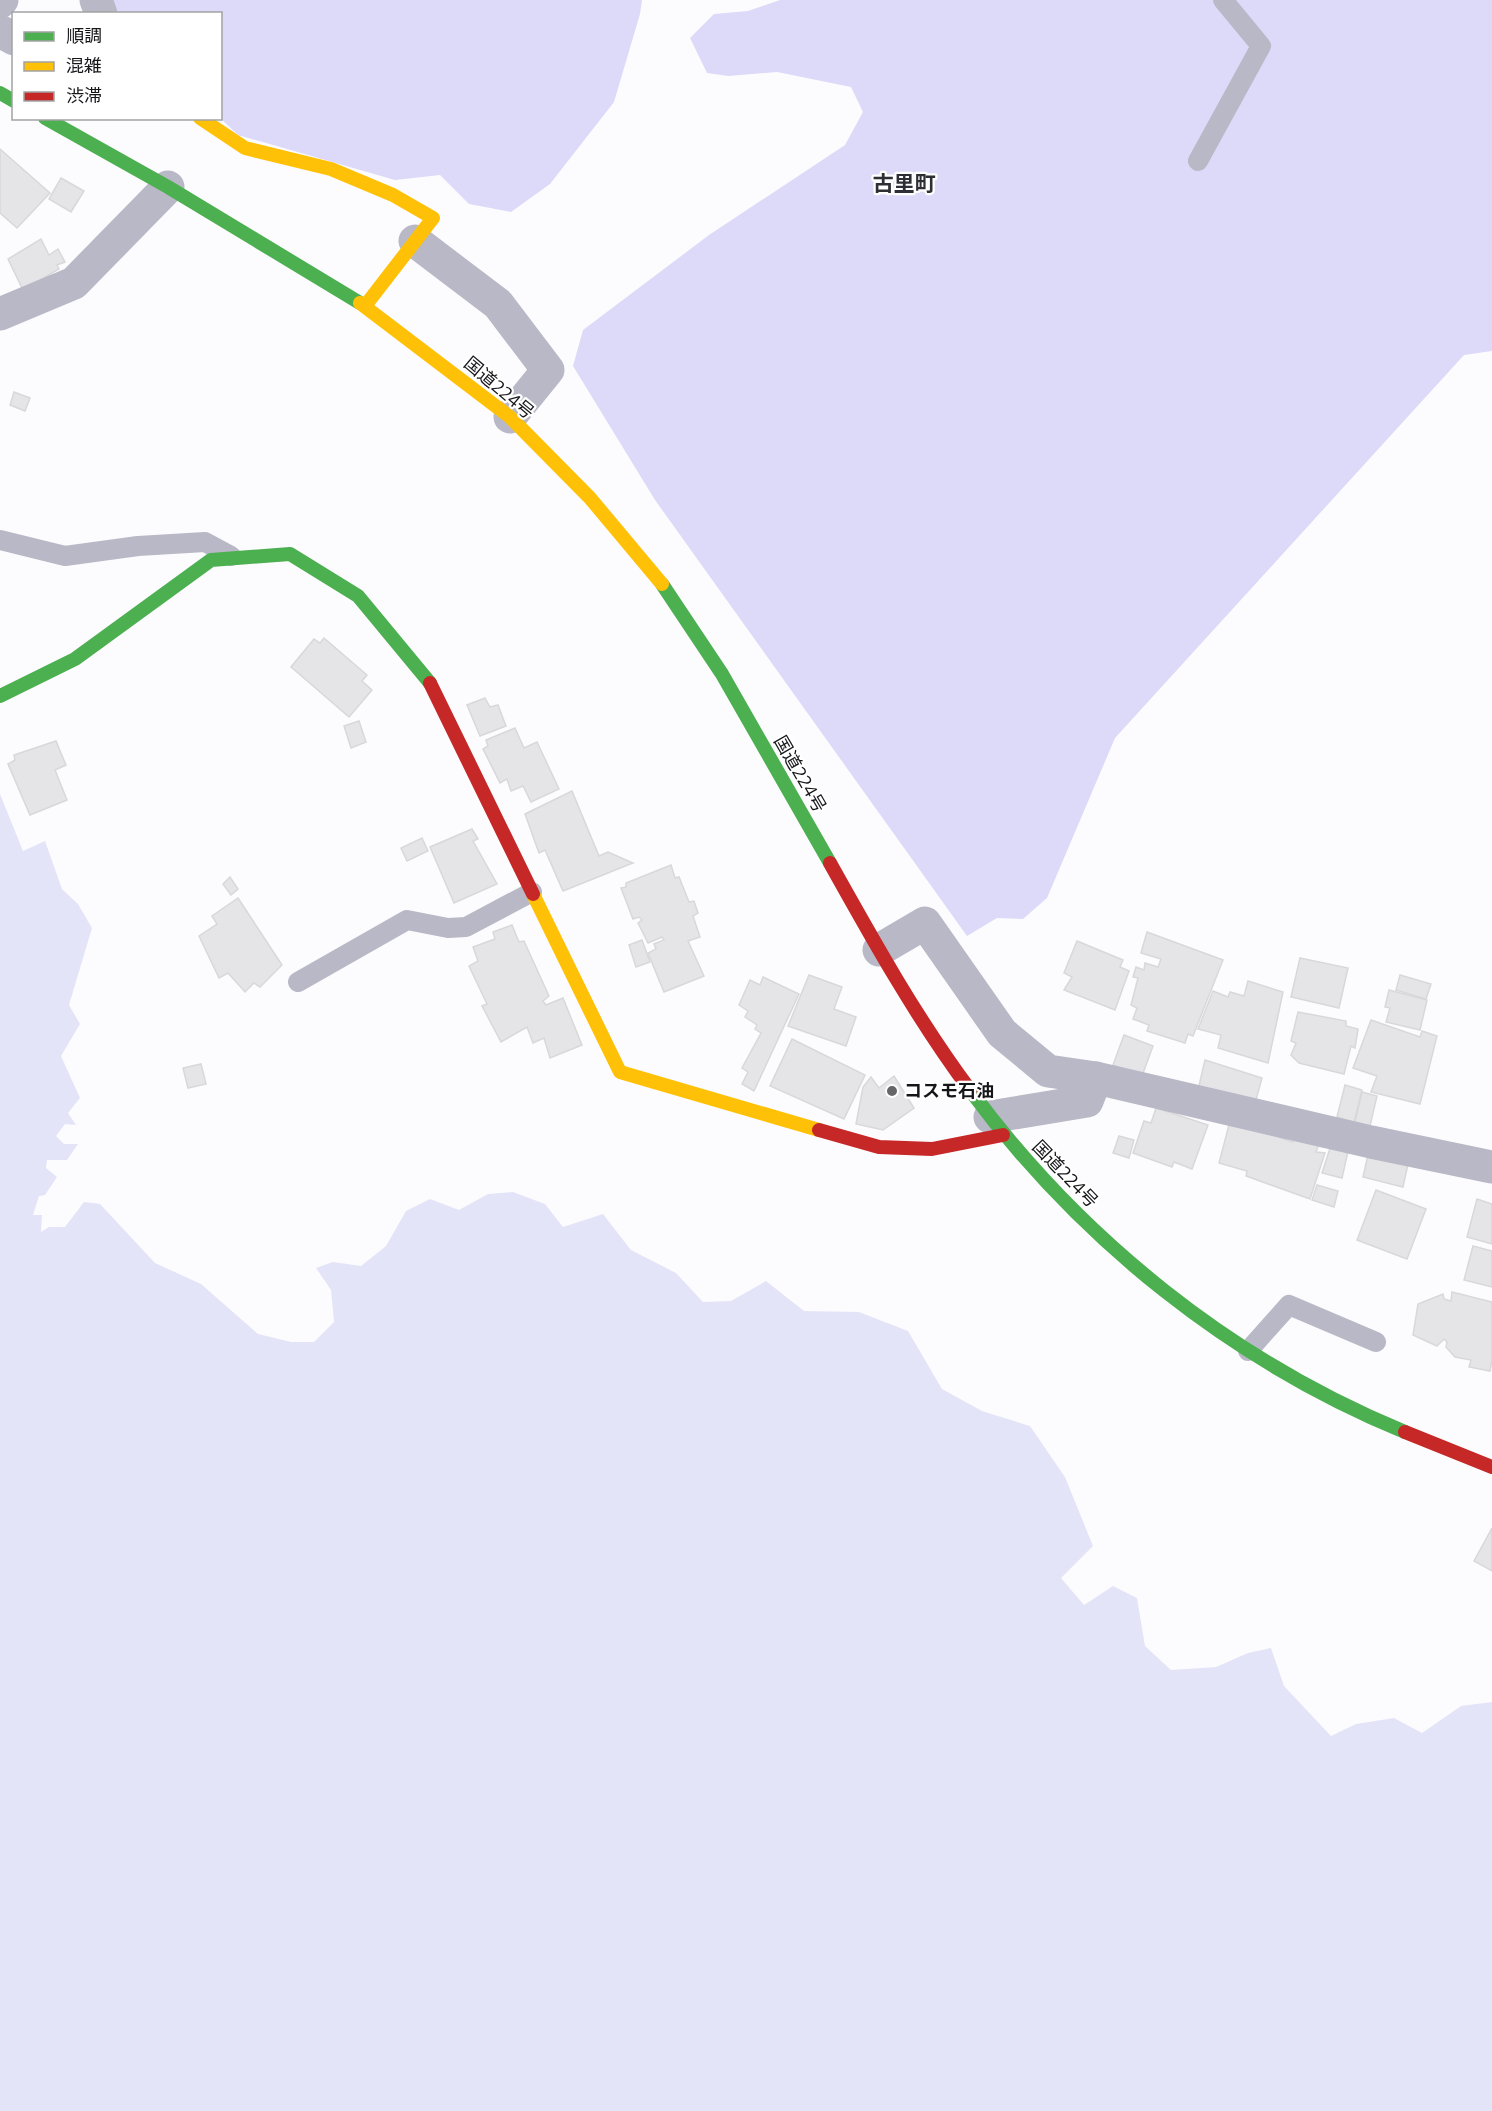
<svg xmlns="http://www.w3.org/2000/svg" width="1492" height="2111" font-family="'Open Sans','Noto Sans JP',sans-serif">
	<rect width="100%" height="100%" fill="#fcfcfe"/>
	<g fill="#dcdaf8">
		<polygon points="105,0 642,0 640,14 614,102 550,184 511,212 469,204 440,175 395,180 238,135 220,118 220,14 114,13"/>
		<polygon points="780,0 1492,0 1492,351 1464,355 1115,738 1047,898 1023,919 997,918 967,936 655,500 573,366 583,330 709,235 845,145 863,112 851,87 777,72 728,76 707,73 690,38 714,14 748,11"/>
	</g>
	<polygon fill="#e4e4f8" points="0,794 23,851 45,841 62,889 78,904 92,928 69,1005 80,1024 61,1056 80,1098 68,1113 76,1125 65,1124 56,1136 64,1144 78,1144 67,1160 47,1160 46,1168 57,1177 45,1195 39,1196 33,1215 42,1215 41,1232 49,1227 65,1227 84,1202 100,1204 155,1263 201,1284 258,1334 291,1342 314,1342 334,1322 331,1290 316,1268 333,1262 361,1266 386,1246 406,1211 430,1199 459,1210 488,1194 513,1192 545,1204 563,1227 603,1214 631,1250 676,1273 703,1302 731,1301 766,1281 804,1311 859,1312 908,1331 942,1389 982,1411 1030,1426 1065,1477 1093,1546 1061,1578 1084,1605 1113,1586 1137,1598 1145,1646 1171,1670 1216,1667 1248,1653 1271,1648 1284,1686 1331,1736 1356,1724 1394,1718 1422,1733 1461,1706 1492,1702 1492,2111 0,2111"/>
	<g fill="#e5e5e8" stroke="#d8d8db" stroke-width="1.5">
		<polygon points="0,149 50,193 17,228 0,213"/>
		<polygon points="61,178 84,191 71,212 49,199"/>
		<polygon points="41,239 49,255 58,249 65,262 57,265 59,269 23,290 8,259"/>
		<polygon points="14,392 30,398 25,411 10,405"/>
		<polygon points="324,638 367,675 362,681 372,690 349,717 291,667 314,639 320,643"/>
		<polygon points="485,698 490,707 498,705 506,726 480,736 467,705"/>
		<polygon points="359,721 366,742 351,748 344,726"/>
		<polygon points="515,728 524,748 537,742 559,789 531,802 523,786 511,791 507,779 500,783 483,749 488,746 486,740"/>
		<polygon points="56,741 66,765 55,770 67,800 30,815 8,764 15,760 14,755"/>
		<polygon points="572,791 599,856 608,852 633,863 563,891 545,850 539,853 525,814"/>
		<polygon points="472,829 478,839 473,841 497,884 454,903 430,847"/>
		<polygon points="422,838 428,851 407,861 401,848"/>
		<polygon points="671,865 675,878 679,877 689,902 694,901 698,913 693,916 700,937 688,941 704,976 664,992 648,953 656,949 654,944 664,940 662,937 648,943 638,923 642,920 639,917 633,919 621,888 626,887 626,883"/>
		<polygon points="230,877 238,889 231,895 223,884"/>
		<polygon points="238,898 282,965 260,987 254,983 245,992 228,973 219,978 199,936 217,924 212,916"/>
		<polygon points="512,925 519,942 524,941 549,996 543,1001 546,1005 563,998 582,1045 550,1058 544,1038 533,1043 527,1027 501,1042 482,1006 487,1004 469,966 478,961 473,947 495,939 493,932"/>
		<polygon points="1147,932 1223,960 1193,1036 1188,1034 1185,1043 1147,1031 1149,1025 1133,1019 1137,1008 1131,1005 1138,978 1133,977 1136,967 1144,970 1145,963 1158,967 1161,959 1141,953"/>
		<polygon points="642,940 650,962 636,967 629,945"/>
		<polygon points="1077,941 1123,960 1120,967 1129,971 1115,1010 1064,990 1072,977 1064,973"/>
		<polygon points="1300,958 1348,968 1339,1008 1291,997"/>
		<polygon points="809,975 842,987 834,1009 856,1017 846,1046 788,1026"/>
		<polygon points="1400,975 1431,984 1426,999 1396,990"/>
		<polygon points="763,977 799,994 754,1091 742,1084 748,1072 742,1068 761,1033 755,1029 757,1025 745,1017 748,1011 739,1005 750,980 760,985"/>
		<polygon points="1248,981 1283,992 1268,1063 1218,1048 1221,1035 1198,1029 1213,991 1228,997 1230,992 1244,996"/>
		<polygon points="1389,990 1427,1000 1420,1030 1386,1022 1390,1008 1385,1007"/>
		<polygon points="1298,1012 1346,1021 1346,1026 1358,1029 1355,1048 1351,1046 1344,1074 1299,1063 1291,1055 1296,1043 1291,1041"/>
		<polygon points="1371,1020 1420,1037 1422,1031 1437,1036 1420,1104 1371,1092 1377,1076 1353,1068"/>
		<polygon points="1124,1035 1153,1046 1142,1076 1113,1065"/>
		<polygon points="792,1039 865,1075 844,1119 770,1086"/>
		<polygon points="1205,1060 1262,1078 1254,1107 1198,1090"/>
		<polygon points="201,1064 206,1084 188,1088 183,1068"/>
		<polygon points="894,1076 914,1108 883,1130 856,1124 863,1087 871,1077 879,1088"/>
		<polygon points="1345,1085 1362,1090 1354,1122 1337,1117"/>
		<polygon points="1362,1092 1377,1096 1370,1126 1355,1122"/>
		<polygon points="1156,1108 1208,1125 1192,1169 1174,1162 1172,1167 1133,1153 1144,1121 1151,1123"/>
		<polygon points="1230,1121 1293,1142 1294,1138 1319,1144 1316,1152 1325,1153 1310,1199 1246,1176 1247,1171 1219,1163"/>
		<polygon points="1119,1136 1134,1140 1129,1158 1113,1153"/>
		<polygon points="1332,1142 1349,1147 1342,1178 1322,1173"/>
		<polygon points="1370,1146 1410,1155 1403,1187 1363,1177"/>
		<polygon points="1317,1185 1338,1191 1334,1207 1312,1200"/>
		<polygon points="1376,1190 1426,1209 1407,1259 1357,1240"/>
		<polygon points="1477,1199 1492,1204 1492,1244 1467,1237"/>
		<polygon points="1473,1246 1492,1251 1492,1287 1464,1280"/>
		<polygon points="1452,1292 1492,1302 1492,1360 1490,1371 1469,1367 1471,1360 1455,1357 1446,1347 1447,1342 1444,1339 1437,1346 1413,1335 1418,1304 1443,1294 1444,1299 1451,1301"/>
		<polygon points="1492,1528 1492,1571 1474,1561"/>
	</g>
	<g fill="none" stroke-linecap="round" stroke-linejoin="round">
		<g stroke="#b8b8c6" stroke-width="20">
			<polyline points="1198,161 1261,46 1223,0"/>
			<polyline points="0,540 65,556 138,546 205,542 231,556"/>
			<polyline points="298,982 407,920 448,928 466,927 532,892"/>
			<polyline points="1248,1351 1289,1305 1376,1342"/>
		</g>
		<g stroke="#b8b8c6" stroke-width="33">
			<polyline points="96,0 101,14"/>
			<polyline points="0,2 2,0"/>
			<polyline points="0,31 14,39"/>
			<polyline points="415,241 498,304 548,370 510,417"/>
			<polyline points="0,314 74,283 168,187"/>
			<polyline points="879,950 925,923 1002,1033 1048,1071 1096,1078 1371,1142 1492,1167"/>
			<polyline points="990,1117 1087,1101 1096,1078"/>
		</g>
		<g stroke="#4caf50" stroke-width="14">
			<polyline points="0,93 14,101"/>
			<polyline points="45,118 168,187 360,303"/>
			<polyline points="662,584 722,674 830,863"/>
			<polyline points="0,696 75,659 211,560 290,554 358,596 430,683"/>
			<path d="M970,1090C1081,1240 1232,1361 1405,1432"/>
		</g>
		<g stroke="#ffc107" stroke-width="14">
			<polyline points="200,118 245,148 331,169 393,195 433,218 365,306"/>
			<polyline points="360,303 510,417 590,498 662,584"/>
			<polyline points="533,894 620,1072 819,1130"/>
		</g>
		<g stroke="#c62828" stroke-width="14">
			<polyline points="430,683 533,894"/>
			<path d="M830,863C873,940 917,1019 970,1090"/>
			<polyline points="819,1130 879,1147 932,1149 1003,1135"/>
			<polyline points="1405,1432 1492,1467"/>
		</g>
	</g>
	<circle fill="#666669" stroke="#fff" stroke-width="2" cx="892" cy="1091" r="6"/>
	<g text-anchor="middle" stroke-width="4.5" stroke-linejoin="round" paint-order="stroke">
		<g font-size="18" fill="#161619" stroke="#fff">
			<text transform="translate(499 388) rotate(40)" y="6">国道224号</text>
			<text transform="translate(800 774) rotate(60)" y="6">国道224号</text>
			<text transform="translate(1065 1174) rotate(46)" y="6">国道224号</text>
		</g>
		<g font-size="18" font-weight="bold" fill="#161619" stroke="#fff" text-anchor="start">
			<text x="904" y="1097">コスモ石油</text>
		</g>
		<g font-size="21" font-weight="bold" fill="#2e2e35" stroke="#fff">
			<text x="904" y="191">古里町</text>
		</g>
	</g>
	<rect x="12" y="12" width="210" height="108" fill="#ffffff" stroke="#a2a2a3" stroke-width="1.5"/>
	<rect x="24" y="32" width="30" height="9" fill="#4caf50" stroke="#a2a2a3" stroke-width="1.5"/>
	<text x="66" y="42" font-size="18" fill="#161619">順調</text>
	<rect x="24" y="62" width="30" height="9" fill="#ffc107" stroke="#a2a2a3" stroke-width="1.5"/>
	<text x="66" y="72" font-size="18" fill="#161619">混雑</text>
	<rect x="24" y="92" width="30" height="9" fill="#c62828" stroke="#a2a2a3" stroke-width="1.5"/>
	<text x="66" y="102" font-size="18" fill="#161619">渋滞</text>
</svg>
